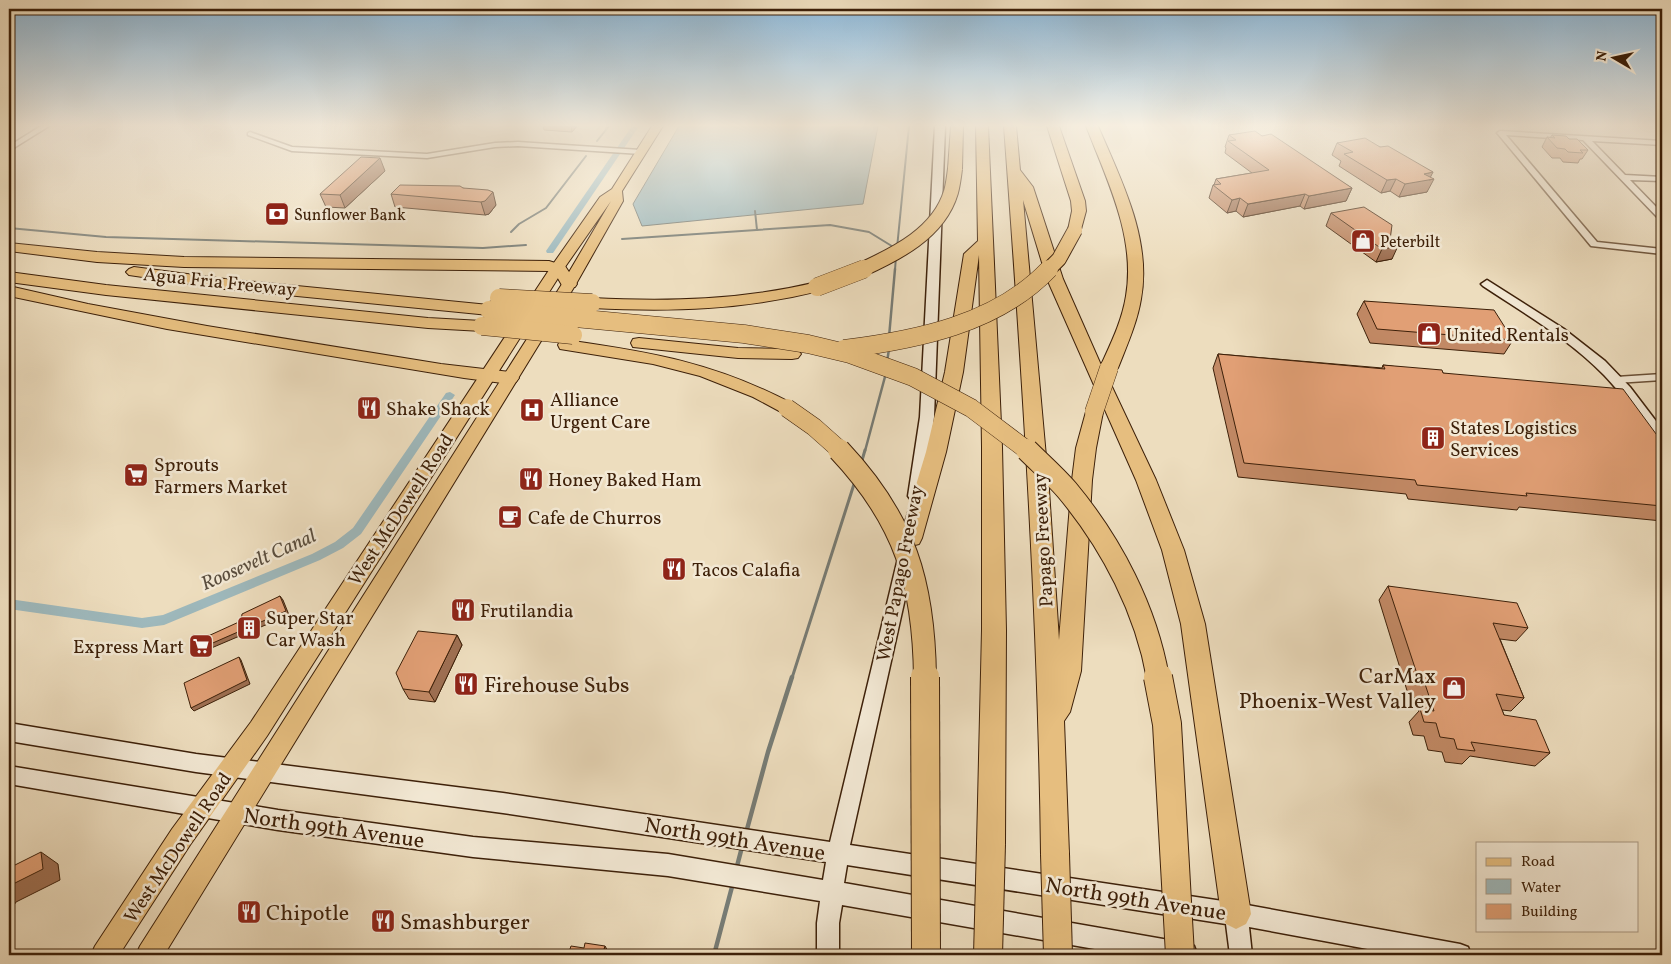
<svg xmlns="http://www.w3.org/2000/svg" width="1671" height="964" font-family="Vollkorn,serif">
	<rect width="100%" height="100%" fill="#edddbe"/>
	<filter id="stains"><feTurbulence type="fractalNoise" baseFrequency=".004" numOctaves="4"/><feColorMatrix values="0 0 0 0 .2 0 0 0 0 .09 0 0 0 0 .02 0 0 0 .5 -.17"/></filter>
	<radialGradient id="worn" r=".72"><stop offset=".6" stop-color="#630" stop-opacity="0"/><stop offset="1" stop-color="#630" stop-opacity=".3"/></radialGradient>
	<polygon fill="#9eb9bd" stroke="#777c75" points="679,126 878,126 863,204 642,226 633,204"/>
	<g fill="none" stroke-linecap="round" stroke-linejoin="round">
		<g stroke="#777c75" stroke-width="2">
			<polyline points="597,141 609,126"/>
			<polyline points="755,211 757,230"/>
			<polyline points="9,228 106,237 483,248 526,245"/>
			<polyline points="511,232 519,224 546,208 586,156"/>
			<polyline points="622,239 830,225 869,232 895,248"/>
			<polyline points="897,248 909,126"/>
			<polyline points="895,270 896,256"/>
		</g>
		<g stroke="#777c75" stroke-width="2.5">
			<polyline points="889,337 895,269"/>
			<polyline points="887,362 889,349"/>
			<polyline points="865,451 886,373"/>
		</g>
		<g stroke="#777c75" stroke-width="3">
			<polyline points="861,464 865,450"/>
			<polyline points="792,678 855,481"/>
		</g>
		<g stroke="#777c75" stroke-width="4.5">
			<polyline points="746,833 768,752 792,677"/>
			<polyline points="736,870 742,847"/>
			<polyline points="714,955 733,883"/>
		</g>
		<g fill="#9eb9bd" fill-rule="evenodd">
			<polygon points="632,126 639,126 553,253 547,253 546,251"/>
			<polygon points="450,392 455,395 361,534 343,548 320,560 164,625 142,628 9,609 9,599 142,618 163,615 312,554 335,542 353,528 446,393"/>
		</g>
		<defs>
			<g id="street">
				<polygon points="41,126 49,126 9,151 9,146"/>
				<polygon points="1500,131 1662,141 1662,145 1592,141 1625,175 1662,177 1662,181 1630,180 1662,213 1662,219 1659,219 1583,140 1506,135 1597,242 1662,249 1662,254 1591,246 1498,134 1497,133"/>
				<polygon points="250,132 292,147 427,154 495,143 518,142 641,150 645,152 641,154 518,146 495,147 427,158 292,151 248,135 248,133"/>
				<polygon points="1662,374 1662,380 1616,383 1611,380 1616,377"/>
			</g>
			<g id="secondary">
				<polygon points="935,126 945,126 934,417 924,496 921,500 916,501 911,500 908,496 920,417"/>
				<path d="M1487,280L1564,329L1605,361L1630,387L1662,429V443L1657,441C1640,419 1624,396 1604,375C1569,339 1525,314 1483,286L1481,284Z"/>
				<polygon points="906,552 912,554 914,558 850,845 1236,903 1460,944 1468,947 1471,955 1400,955 1249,927 1252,955 1230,955 1226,924 847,865 844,883 1186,943 1194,946 1197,954 1129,955 842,905 839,923 839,955 817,955 817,923 820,901 668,876 473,857 278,830 9,784 9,766 278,810 473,837 668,854 823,880 826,862 503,813 196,772 9,741 9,723 196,754 503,793 830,842 898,558 900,554"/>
			</g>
			<polygon id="primary" points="652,126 663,126 622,191 623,201 576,284 164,955 136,955 140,946 562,284 611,201 565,267 267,736 190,845 119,955 91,955 95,946 172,829 251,722 551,267 600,197 612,189"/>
			<g id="highway">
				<polygon points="951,126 963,126 962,169 955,173 948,169"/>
				<polygon points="976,126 988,126 1002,447 1006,630 1005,844 1001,854 991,858 981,854 977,844 982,630 982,447 979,255 963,372 946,452 922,538 919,544 911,546 903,544 900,538 926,452 945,372 964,254 978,241"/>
				<path d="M1004,126H1016L1020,170L1033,187L1063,279L1101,365C1111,343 1122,321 1126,296C1136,237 1107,180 1086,126H1098C1121,180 1152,239 1141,299C1137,323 1127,345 1118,368L1115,372H1105L1156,480L1184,550L1205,624L1251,914L1246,924L1236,929L1226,924L1221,914L1181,624L1162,550L1136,480L1047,279L1023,200L1049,490L1059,640L1072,480L1076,448L1087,408L1094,406L1101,408L1103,412L1096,448L1092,480L1081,671L1070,712L1064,721L1069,854L1065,864L1055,868L1045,864L1041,854C1038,611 1022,369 1004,126Z"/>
				<polygon points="1047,126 1059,126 1085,201 1086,211 1080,233 1070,233 1068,230 1072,211 1071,201"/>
				<polygon points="9,243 97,252 184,257 549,261 565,266 577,284 575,287 563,287 556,275 549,271 184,267 97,262 9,251"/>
				<polygon points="134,267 225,279 489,305 495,307 497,310 495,313 489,315 225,289 129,275 126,272 129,269"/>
				<polygon points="9,272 106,285 428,318 482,321 488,322 490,326 488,330 482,331 428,328 106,295 9,282"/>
				<path d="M817,282L823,284L825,287L823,290C744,310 672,312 592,308L586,306L584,303L586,300L592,298C669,302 742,300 817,282Z"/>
				<polygon points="9,286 88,304 207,326 441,364 510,372 516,374 519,378 516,382 510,384 464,378 167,329 9,296"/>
				<polygon points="639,338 738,348 792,349 798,350 801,354 798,358 792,359 738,358 633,347 631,343 633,339"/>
				<path d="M566,340C651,352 716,363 793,404L796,408L793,412L787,414L781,412L753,397L700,376L653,364L560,349L558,345L560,341Z"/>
			</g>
		</defs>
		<use href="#street" stroke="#694f36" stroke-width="3"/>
		<use href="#secondary" stroke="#3d2009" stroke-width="3"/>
		<use href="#primary" stroke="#3d2009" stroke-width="2"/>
		<use href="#highway" stroke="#3d2009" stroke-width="2"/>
		<use href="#street" fill="#f3e9d5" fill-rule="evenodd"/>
		<use href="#secondary" fill="#f3e9d5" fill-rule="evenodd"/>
		<use href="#primary" fill="#e6be7f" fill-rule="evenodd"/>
		<use href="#highway" fill="#e6be7f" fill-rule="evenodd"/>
		<defs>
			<g id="highway-bridge-far3">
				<path d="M861,270C896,254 939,233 951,192C953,185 954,177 955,169"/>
				<polyline points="1048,270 1059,259 1075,230"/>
			</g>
			<g id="highway-bridge-far2">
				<polyline points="817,287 864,269"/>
				<polyline points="499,298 592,303"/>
				<polyline points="489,310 744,334 808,344 850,354 913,377 971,408 1028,451"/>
				<polyline points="482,326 573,335"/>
				<path d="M844,349C916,340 997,324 1049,269"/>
				<polyline points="787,408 814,427 841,451"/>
				<polyline points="1094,412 1109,368"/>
			</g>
			<g id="highway-bridge-far1">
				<path d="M839,450C905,520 924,583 925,678"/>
				<path d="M1027,450C1040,463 1055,476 1067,490C1112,544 1146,610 1158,678"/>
			</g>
			<g id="highway-bridge">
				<polyline points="925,677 926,955"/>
				<polyline points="1158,677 1167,724 1180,955"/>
				<polyline points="1055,854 1058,955"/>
				<polyline points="988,955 991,844"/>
			</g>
		</defs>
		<use href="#highway-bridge-far3" stroke="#3d2009" stroke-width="16" stroke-linecap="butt"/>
		<use href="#highway-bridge-far2" stroke="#3d2009" stroke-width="19" stroke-linecap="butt"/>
		<use href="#highway-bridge-far1" stroke="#3d2009" stroke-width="24" stroke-linecap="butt"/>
		<use href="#highway-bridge" stroke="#3d2009" stroke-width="30" stroke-linecap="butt"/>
		<use href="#highway-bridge-far3" stroke="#e6be7f" stroke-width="14"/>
		<use href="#highway-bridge-far2" stroke="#e6be7f" stroke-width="18"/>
		<use href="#highway-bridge-far1" stroke="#e6be7f" stroke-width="22"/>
		<use href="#highway-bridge" stroke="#e6be7f" stroke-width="28"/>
	</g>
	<g fill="#c28965" stroke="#3d2009">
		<polygon points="543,126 577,126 572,132 544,130"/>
		<polygon points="1229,135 1262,136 1352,188 1346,201 1304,209 1300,206 1243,217 1236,211 1227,213 1209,198 1213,185 1214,185 1216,179 1252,173 1225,153 1226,148 1225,147"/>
		<polygon points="1552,135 1569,139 1588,150 1582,159 1580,159 1578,163 1563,162 1560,158 1552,158 1542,147 1547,137 1550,138"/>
		<polygon points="1337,143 1380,147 1433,172 1430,177 1427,192 1399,197 1390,191 1381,193 1339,166 1341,161 1332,155"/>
		<polygon points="385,171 345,208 326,207 320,194"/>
		<polygon points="463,188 496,205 489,214 485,215 395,207 391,194"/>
		<polygon points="1331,213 1390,240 1392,259 1376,262 1326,226"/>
		<polygon points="1364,301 1513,340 1504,354 1370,343 1357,314"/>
		<polygon points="1218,354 1382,368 1383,365 1443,373 1662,442 1662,521 1519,507 1517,510 1408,499 1406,494 1238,477 1213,368"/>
		<polygon points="1388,586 1528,628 1516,641 1500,639 1524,698 1511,711 1502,710 1504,715 1550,753 1535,766 1470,756 1462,764 1445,762 1442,752 1428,750 1424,736 1413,735 1409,722 1419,711 1414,697 1409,697 1379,600"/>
		<polygon points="457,635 462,645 435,702 409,699 403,689"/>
	</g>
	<g fill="#9e6f52" stroke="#3d2009">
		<polygon points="571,126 577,126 572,132"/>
		<polygon points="380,158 385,171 345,208 340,195"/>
		<polygon points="1433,172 1429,180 1434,179 1427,192 1399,197 1405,184 1424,174"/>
		<polygon points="1396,179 1390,191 1381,193 1387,180"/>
		<polygon points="1352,188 1346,201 1304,209 1309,196"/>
		<polygon points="493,192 496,205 489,214 485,215 481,202"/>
		<polygon points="1305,194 1300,206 1243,217 1248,204"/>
		<polygon points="1240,198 1236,211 1227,213 1232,200"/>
		<polygon points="1398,246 1392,259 1376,262 1382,249"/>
		<polygon points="280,596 283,600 289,615 202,652 199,649"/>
		<polygon points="457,635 462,645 435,702 429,692"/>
		<polygon points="239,657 241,660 250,684 194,711 191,708"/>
		<polygon points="41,852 58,864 60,880 16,902 9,913 9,886"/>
		<polygon points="605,946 609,953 609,955 602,955"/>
	</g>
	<g fill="#e19f75" stroke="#3d2009">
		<polygon points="1255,131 1262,136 1271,134 1352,188 1309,196 1305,194 1248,204 1240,198 1232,200 1213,185 1221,184 1216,179 1269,170 1228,141 1236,140 1229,135"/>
		<polygon points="1552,135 1566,136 1569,139 1577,139 1588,150 1580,150 1583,153 1568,152 1565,149 1557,148 1547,137 1555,138"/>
		<polygon points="1365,138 1380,147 1388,146 1433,172 1424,174 1434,179 1405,184 1396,179 1387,180 1344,154 1353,152 1337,143"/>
		<polygon points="361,157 380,158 340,195 320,194"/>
		<polygon points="400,185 460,186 463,188 488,190 493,192 485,201 481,202 391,194"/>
		<polygon points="1364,207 1392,225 1390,240 1398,246 1382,249 1331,213"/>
		<polygon points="1364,301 1494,310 1513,340 1377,329"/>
		<polygon points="1218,354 1385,369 1383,365 1442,370 1443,373 1623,389 1662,442 1662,506 1526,493 1527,496 1417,485 1415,480 1244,463"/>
		<polygon points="1388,586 1517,603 1528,628 1493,623 1524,698 1496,694 1504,715 1536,720 1550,753 1471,742 1475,751 1457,749 1454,739 1440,737 1436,723 1424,722 1420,709 1434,711 1425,684 1420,683"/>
		<polygon points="280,596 286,611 199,649 195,642 241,621 242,614"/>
		<polygon points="418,631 457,635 429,692 403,689 396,673"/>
		<polygon points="239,657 247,680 191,708 184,683"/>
		<polygon points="41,852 43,869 9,886 9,868"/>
		<polygon points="585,943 605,946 602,955 568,955 571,946 584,948"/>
	</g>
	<linearGradient id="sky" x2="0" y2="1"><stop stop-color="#8ab6d7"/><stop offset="0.48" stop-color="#f7f0e2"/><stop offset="1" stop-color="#f7f0e2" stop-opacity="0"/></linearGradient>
	<rect width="1671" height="261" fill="url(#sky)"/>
	<defs>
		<symbol id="bank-square" viewBox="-11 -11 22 22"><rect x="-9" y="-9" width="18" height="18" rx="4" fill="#8f2418" stroke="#f3e9d5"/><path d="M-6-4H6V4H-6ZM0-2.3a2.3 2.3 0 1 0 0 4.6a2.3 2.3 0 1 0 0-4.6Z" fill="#fff"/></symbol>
		<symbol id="shop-square" viewBox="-11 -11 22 22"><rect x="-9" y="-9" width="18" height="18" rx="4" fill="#8f2418" stroke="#f3e9d5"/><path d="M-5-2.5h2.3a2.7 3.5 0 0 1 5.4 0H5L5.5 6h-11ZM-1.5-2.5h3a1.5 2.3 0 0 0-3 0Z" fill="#fff"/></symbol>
		<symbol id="restaurant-square" viewBox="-11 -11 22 22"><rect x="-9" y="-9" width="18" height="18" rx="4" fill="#8f2418" stroke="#f3e9d5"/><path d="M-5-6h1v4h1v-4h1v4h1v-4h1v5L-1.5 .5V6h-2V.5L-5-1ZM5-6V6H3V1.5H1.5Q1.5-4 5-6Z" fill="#fff"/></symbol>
		<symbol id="hospital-square" viewBox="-11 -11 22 22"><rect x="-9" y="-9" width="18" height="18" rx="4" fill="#8f2418" stroke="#f3e9d5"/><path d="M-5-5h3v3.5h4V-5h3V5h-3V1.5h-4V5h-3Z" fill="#fff"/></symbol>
		<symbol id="building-square" viewBox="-11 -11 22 22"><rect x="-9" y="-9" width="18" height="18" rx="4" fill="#8f2418" stroke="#f3e9d5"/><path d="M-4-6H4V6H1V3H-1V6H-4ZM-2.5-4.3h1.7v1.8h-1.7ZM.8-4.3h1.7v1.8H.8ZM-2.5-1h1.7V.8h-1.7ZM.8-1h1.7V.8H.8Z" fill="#fff"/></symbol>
		<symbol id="supermarket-square" viewBox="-11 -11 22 22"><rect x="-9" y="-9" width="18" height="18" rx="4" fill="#8f2418" stroke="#f3e9d5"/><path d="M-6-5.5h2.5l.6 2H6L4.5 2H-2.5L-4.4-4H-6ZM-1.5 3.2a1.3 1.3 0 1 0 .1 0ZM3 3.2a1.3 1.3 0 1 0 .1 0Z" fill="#fff"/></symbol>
		<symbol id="cafe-square" viewBox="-11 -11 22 22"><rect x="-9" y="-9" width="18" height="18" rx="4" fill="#8f2418" stroke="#f3e9d5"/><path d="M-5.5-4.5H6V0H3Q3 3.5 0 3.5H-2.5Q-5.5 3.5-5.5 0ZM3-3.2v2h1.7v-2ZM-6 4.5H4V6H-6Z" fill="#fff"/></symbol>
	</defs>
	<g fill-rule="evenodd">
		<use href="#bank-square" x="263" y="200" width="28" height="28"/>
		<use href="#shop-square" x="1349" y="227" width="28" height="28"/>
		<use href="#shop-square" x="1415" y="320" width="28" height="28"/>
		<use href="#restaurant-square" x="355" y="394" width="28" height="28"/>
		<use href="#hospital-square" x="518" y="396" width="28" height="28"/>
		<use href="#building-square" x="1419" y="424" width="28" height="28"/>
		<use href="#supermarket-square" x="122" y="461" width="28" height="28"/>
		<use href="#restaurant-square" x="517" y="465" width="28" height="28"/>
		<use href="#cafe-square" x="496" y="503" width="28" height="28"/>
		<use href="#restaurant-square" x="660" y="555" width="28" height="28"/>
		<use href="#restaurant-square" x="449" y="596" width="28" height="28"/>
		<use href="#building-square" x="235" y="614" width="28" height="28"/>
		<use href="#supermarket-square" x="187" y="632" width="28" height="28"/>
		<use href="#restaurant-square" x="452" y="670" width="28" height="28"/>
		<use href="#shop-square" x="1440" y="674" width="28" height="28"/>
		<use href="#restaurant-square" x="235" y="898" width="28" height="28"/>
		<use href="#restaurant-square" x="369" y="907" width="28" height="28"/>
	</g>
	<g text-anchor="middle" stroke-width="5" stroke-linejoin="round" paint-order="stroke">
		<g font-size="16" fill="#3d2009" stroke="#f3e9d5" text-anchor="start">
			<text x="294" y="220">Sunflower Bank</text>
			<text x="1380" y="247">Peterbilt</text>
		</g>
		<g font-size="19" fill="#3d2009" stroke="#f3e9d5">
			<text transform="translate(220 281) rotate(6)" y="7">Agua Fria Freeway</text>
			<text transform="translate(400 509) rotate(-57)" y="7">West McDowell Road</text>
			<text transform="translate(1042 540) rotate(-93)" y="7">Papago Freeway</text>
			<text transform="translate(899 573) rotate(-79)" y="7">West Papago Freeway</text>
			<text transform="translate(177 847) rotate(-56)" y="7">West McDowell Road</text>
		</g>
		<g font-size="19" fill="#3d2009" stroke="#f3e9d5" text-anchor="start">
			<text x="1446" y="341">United Rentals</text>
			<text x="550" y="406">Alliance<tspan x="550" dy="22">Urgent Care</tspan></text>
			<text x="386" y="415">Shake Shack</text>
			<text x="1450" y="434">States Logistics<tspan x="1450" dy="22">Services</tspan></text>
			<text x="154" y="471">Sprouts<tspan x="154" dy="22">Farmers Market</tspan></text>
			<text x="548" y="486">Honey Baked Ham</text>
			<text x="528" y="524">Cafe de Churros</text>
			<text x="692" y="576">Tacos Calafia</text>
			<text x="480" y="617">Frutilandia</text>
			<text x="266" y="624">Super Star<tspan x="266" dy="22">Car Wash</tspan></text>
			<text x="184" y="653" text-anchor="end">Express Mart</text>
		</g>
		<g font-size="20" font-style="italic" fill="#5a4e3f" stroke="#f3e9d5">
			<text transform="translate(258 559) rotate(-24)" y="7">Roosevelt Canal</text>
		</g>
		<g font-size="22" fill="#3d2009" stroke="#f3e9d5" text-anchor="start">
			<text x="1436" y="683" text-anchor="end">CarMax<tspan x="1436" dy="25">Phoenix-West Valley</tspan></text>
			<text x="484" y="692">Firehouse Subs</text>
			<text x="266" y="920">Chipotle</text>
			<text x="400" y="929">Smashburger</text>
		</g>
		<g font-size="22" fill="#3d2009" stroke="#f3e9d5">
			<text transform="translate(334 827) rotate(8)" y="8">North 99th Avenue</text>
			<text transform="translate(735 838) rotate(9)" y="8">North 99th Avenue</text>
			<text transform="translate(1136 898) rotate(9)" y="8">North 99th Avenue</text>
		</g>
	</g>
	<rect width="1671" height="964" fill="none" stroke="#edddbe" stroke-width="30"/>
	<rect x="10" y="10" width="1651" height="944" fill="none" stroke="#3d2009" stroke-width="2.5"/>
	<rect x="15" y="15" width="1641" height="934" fill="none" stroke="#3d2009"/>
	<rect x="1476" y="842" width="162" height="90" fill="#f3e9d5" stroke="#aa9983"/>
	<rect x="1486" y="858" width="25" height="8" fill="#e6be7f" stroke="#aa9983"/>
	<text x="1521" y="866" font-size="15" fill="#3d2009">Road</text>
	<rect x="1486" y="879" width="25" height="15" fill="#9eb9bd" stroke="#aa9983"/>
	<text x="1521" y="892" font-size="15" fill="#3d2009">Water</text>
	<rect x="1486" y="904" width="25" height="15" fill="#e19f75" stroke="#aa9983"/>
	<text x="1521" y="916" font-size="15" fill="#3d2009">Building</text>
	<g transform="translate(1614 58) rotate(279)" stroke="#f3e9d5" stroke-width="4" paint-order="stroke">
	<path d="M0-4L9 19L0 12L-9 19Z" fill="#3d2009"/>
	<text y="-8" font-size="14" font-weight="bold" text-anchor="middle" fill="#3d2009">N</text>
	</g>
	<rect width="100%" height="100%" filter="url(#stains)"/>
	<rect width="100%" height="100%" fill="url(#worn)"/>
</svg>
